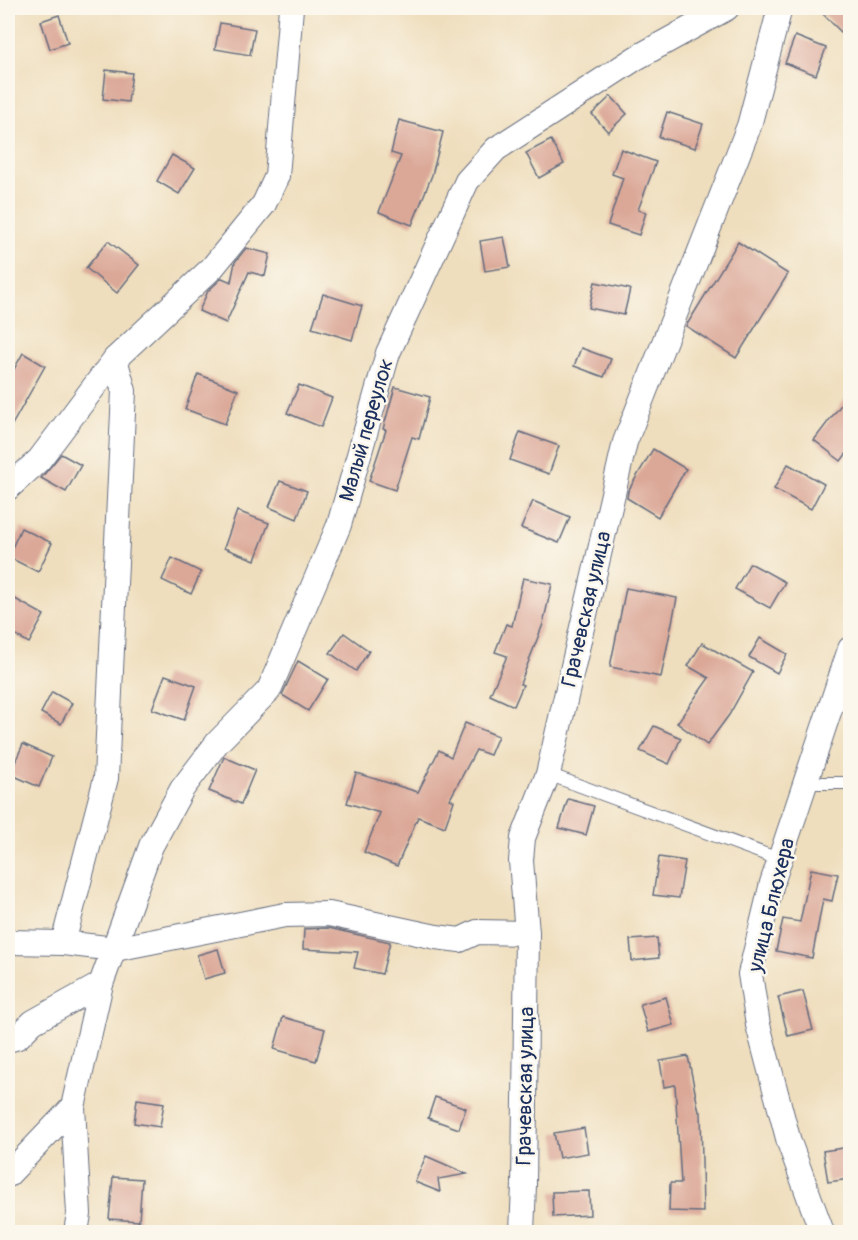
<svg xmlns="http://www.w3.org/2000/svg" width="858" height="1240" font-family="Pangolin,sans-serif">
	<rect width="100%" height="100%" fill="#fbf7ec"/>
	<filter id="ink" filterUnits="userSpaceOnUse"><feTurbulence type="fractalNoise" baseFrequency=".0167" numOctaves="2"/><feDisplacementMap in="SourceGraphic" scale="12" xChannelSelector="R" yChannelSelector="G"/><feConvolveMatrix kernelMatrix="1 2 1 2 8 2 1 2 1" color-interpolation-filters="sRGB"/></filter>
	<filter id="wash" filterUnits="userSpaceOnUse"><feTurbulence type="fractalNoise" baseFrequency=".008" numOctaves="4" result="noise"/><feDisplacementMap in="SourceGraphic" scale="24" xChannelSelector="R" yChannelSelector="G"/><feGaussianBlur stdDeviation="1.35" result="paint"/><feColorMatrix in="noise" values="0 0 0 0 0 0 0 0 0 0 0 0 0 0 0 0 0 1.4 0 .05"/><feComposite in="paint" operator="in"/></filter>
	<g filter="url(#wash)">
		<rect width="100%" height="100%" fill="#efdebd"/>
		<g id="blocks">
			<g fill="#dba898">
				<polygon points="817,8 850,8 850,41"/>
				<polygon points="59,15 68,43 50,49 41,21"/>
				<polygon points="220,23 255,29 250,55 215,49"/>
				<polygon points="795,36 826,48 816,75 785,63"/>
				<polygon points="106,70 132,73 128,102 103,99"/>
				<polygon points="611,96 627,114 608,132 592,114"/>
				<polygon points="667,112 703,124 695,148 659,137"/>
				<polygon points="399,120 443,132 432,175 412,225 379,212 401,156 391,153"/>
				<polygon points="551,140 564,164 539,178 526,153"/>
				<polygon points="621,149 656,162 638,210 646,212 639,235 608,225 623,178 612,174"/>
				<polygon points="172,155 195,168 179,194 157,181"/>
				<polygon points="504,237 510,267 485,271 480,241"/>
				<polygon points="108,241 139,265 117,293 86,268"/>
				<polygon points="738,242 788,274 736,358 686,326"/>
				<polygon points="246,248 270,254 265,276 249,272 226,323 199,311 208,291 222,278 231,282 235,262"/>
				<polygon points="595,282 630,289 624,315 589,308"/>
				<polygon points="323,294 362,306 352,340 312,328"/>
				<polygon points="581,348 611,359 604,377 574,366"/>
				<polygon points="23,353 45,366 8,432 8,380"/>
				<polygon points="198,374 238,390 225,424 185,409"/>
				<polygon points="299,385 332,398 321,427 287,413"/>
				<polygon points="395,387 430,397 419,439 412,437 395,490 369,481 386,430 383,429"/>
				<polygon points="850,393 850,449 841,461 814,440"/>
				<polygon points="520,432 559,446 549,474 510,460"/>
				<polygon points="653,449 686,469 658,517 627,498 628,491"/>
				<polygon points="61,454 81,465 66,492 41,478"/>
				<polygon points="788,464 824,484 811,509 774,489"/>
				<polygon points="280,481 307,491 297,519 269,507"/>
				<polygon points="533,501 570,517 559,543 521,528"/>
				<polygon points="237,511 269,523 255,560 224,548"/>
				<polygon points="21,528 52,543 38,572 8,557"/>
				<polygon points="172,558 201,572 191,594 162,580"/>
				<polygon points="750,563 785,582 770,608 735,589"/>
				<polygon points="523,578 552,584 543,624 520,684 523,685 514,706 490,695 507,656 495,652 506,624 512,626"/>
				<polygon points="626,588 677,598 661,677 610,667"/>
				<polygon points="8,595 44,615 29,643 8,631"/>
				<polygon points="344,633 369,651 356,671 330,653"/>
				<polygon points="760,638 787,654 777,673 749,657"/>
				<polygon points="702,643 753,672 729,715 707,745 677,723 709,678 688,666"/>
				<polygon points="298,661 328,679 308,711 282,695"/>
				<polygon points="165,675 196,686 184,720 152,709"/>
				<polygon points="52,692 72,703 61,724 41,713"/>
				<polygon points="465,723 498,736 490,755 476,750 450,799 454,801 445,827 418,817 397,866 364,852 380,813 347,803 356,773 418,792 439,750 451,757"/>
				<polygon points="654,726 681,738 669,764 640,751"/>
				<polygon points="23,744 52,757 39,787 10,774"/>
				<polygon points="224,757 255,770 241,804 209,791"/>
				<polygon points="568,799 594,806 586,835 559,828"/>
				<polygon points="659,857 685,861 679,898 653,895"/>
				<polygon points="811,869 838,874 832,901 823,899 812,958 776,951 783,919 800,922"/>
				<polygon points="328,928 390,942 382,974 354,968 358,952 303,949 304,929"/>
				<polygon points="657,938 659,958 632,961 630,940"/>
				<polygon points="218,949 225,973 204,979 197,955"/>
				<polygon points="803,991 813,1030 788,1036 778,997"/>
				<polygon points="666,997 674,1025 648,1032 640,1004"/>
				<polygon points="283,1017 325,1029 316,1061 274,1049"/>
				<polygon points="688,1056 699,1112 701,1112 703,1212 669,1211 670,1183 681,1183 675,1085 664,1087 660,1061"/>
				<polygon points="435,1097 466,1108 459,1129 428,1118"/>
				<polygon points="137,1099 164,1103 160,1127 134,1123"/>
				<polygon points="584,1128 588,1153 559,1158 554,1133"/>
				<polygon points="850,1147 850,1179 828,1182 823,1151"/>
				<polygon points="426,1156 467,1174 438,1179 440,1192 415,1182"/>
				<polygon points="113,1177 142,1179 139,1221 109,1219"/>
				<polygon points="589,1191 590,1215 553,1217 552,1192"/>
			</g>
		</g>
	</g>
	<g filter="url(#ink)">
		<use href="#blocks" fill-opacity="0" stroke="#656c7f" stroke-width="1.5"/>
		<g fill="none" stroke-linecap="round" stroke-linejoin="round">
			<defs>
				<g id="service">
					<polyline points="548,774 781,860"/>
					<polyline points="804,783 850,783"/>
				</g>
				<g id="minor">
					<polyline points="8,488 39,460 115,359 212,268 264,204 277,176 291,8"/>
					<polyline points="8,942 63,943 115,949 285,915 329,914 436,937 460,940 477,932 527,933"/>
					<polyline points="63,943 106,778 124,391 115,359"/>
					<polyline points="8,1040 18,1037 33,1022 101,984"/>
					<polyline points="73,1107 79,1214 76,1232"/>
					<polyline points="8,1175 73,1107 101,984 151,846 182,789 217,743 269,690 339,525 388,353 467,181 496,149 636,58 727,8"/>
					<polyline points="522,1232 524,1185 527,933 521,861 523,838 548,774 625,442 749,126 780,8"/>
					<polyline points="822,1232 789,1142 758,1025 750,974 772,883 850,649"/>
				</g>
			</defs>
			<use href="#service" stroke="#656c7f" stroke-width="14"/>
			<use href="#minor" stroke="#656c7f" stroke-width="26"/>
			<use href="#service" stroke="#fff" stroke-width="12"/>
			<use href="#minor" stroke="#fff" stroke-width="24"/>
		</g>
	</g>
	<g text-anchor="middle" stroke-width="5" stroke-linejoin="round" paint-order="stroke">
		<g font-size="21" fill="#1b2f5e" stroke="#fbf7ec">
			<text transform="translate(366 430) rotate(-74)" y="7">Малый переулок</text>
			<text transform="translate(586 609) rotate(-77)" y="7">Грачевская улица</text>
			<text transform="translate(771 905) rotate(-76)" y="7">улица Блюхера</text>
			<text transform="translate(525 1086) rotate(-89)" y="7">Грачевская улица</text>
		</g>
	</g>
	<rect width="858" height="1240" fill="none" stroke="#fbf7ec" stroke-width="30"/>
</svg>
